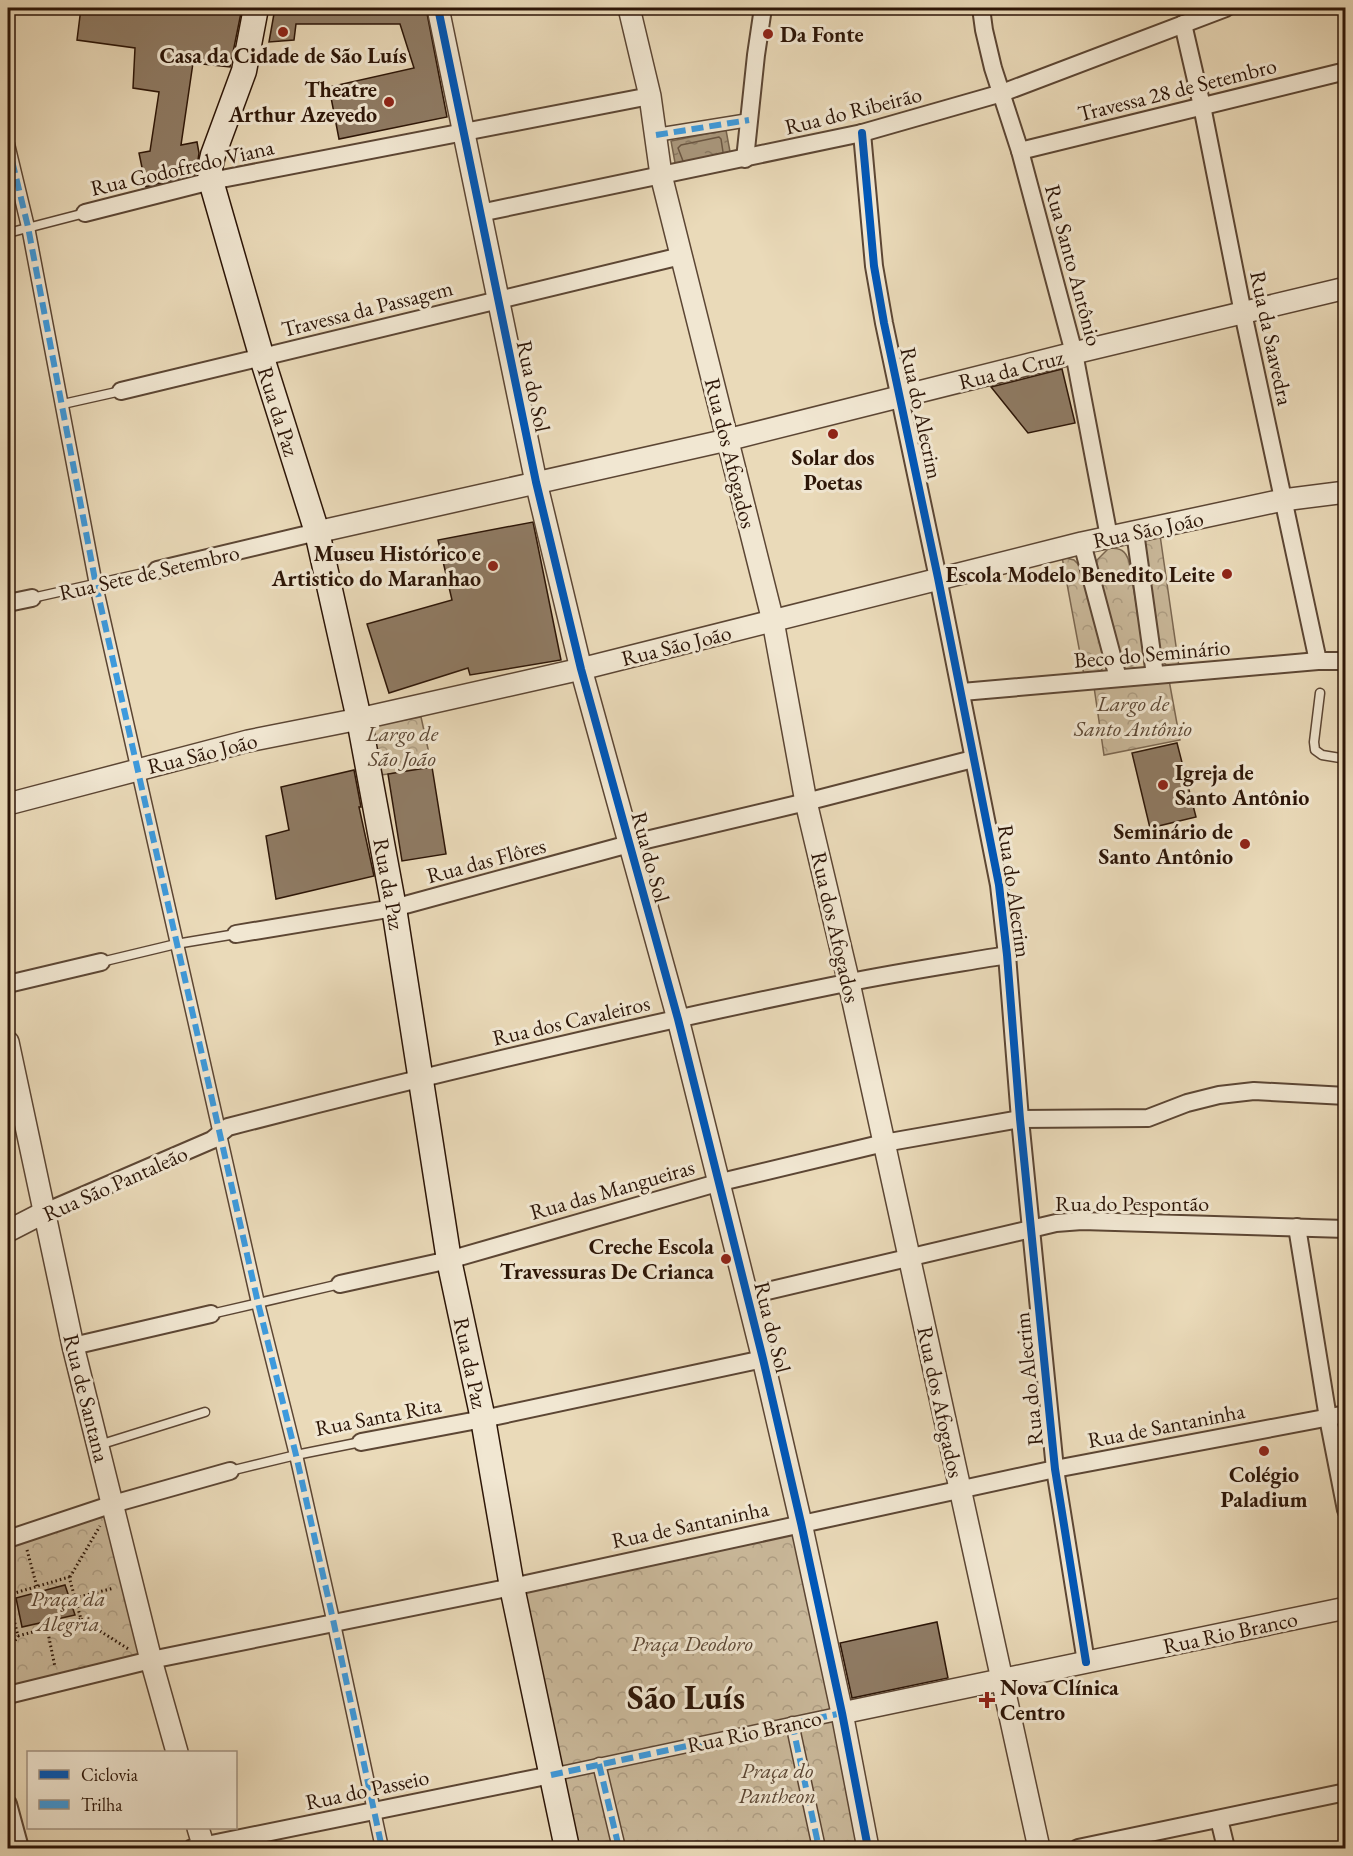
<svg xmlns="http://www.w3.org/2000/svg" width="1353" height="1856" font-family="'EB Garamond',serif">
	<defs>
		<pattern id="forest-crowns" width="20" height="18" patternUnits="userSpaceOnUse" patternTransform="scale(1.5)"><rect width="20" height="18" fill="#cab99b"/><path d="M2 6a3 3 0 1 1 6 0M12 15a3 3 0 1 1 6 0" fill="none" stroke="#ae9e84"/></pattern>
		<pattern id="water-ripples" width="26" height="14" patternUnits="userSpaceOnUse" patternTransform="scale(1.5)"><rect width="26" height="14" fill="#a9977c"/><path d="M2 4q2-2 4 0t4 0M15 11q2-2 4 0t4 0" fill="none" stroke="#8a7a64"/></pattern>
	</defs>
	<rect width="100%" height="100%" fill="#eadab9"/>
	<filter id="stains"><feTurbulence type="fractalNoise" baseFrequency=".00333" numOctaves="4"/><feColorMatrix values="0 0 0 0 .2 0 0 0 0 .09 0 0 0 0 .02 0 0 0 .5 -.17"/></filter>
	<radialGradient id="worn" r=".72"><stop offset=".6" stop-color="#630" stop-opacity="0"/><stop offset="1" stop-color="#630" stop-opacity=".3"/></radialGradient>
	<g fill="url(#forest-crowns)" stroke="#7b6751" stroke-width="1.5">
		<polygon points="1160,535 1179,667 1167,666 1160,658 1143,548 1146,539"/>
		<path d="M1109,548C1120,548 1126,550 1129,562L1144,650L1140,663C1133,667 1128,667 1120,662L1096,568L1097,560Z"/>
		<path d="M1062,557L1074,560L1080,566L1104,659C1105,673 1096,675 1084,675Z"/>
		<polygon points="1169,680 1180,740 1104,755 1094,687"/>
		<polygon points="421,717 432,767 382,775 371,726"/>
		<polygon points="107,1514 142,1656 8,1687 8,1547"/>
		<polygon points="792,1531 831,1704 860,1848 573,1848 522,1590"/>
	</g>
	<polygon fill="url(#water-ripples)" stroke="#77634d" stroke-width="1.5" points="726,130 731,157 676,168 671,141"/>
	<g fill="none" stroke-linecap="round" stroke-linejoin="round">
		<polyline stroke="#6a5642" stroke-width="1.5" points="683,161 678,148 681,145 719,137 721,139 723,152"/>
	</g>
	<g fill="#8f7b64" stroke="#2c1507" stroke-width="1.5">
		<polygon points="81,8 242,8 230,67 193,63 181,145 197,142 199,153 196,174 146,187 139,153 150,151 159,92 133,88 135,48 77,40"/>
		<polygon points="275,8 426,8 447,117 339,139 329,87 414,68 400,24 296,24 294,40 269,42"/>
		<polygon points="1062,369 1075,423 1028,433 991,387"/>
		<polygon points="533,522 561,660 470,675 468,668 389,693 367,624 452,600 438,540"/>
		<polygon points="1177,743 1196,817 1150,828 1132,753"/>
		<polygon points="432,767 446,854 402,861 388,774"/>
		<polygon points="354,770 361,807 359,807 374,876 276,899 266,836 289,830 281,787"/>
		<polygon points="65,1585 75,1615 22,1627 16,1598"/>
		<polygon points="937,1622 948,1678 852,1698 840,1643"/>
	</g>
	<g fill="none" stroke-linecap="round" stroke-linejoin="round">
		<defs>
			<g id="service">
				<polyline points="8,233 85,213"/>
				<polyline points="63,404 121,391"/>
				<polyline points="32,598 157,570"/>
				<polyline points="1320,693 1314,742 1315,750 1322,755 1346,759"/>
				<polyline points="101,962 176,944 236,934"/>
				<polyline points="211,1314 340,1284"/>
				<polyline points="99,1445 205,1412"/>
				<polyline points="230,1471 296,1455 361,1442"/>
			</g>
			<g id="pedestrian">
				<polyline points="656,135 749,120"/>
				<polyline points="8,144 28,227 96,585 258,1303 296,1455 334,1624 382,1848"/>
				<polyline points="792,1723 819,1848"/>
				<polyline points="599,1764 619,1848"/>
				<polyline points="551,1775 842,1713"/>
			</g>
			<g id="minor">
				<polyline points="981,8 984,30 993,68 1020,151 1074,353 1109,537"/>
				<polyline points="1183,24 1202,106 1243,313 1318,661"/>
				<polyline points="862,133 874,266 884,323 938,578 999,885 1007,955 1020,1119 1055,1469 1086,1662"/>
				<polyline points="1020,151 1346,71"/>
				<polyline points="745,159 756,55 763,8"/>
				<polyline points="85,213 211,181 650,96"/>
				<polyline points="480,213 862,133 1002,93 1226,8"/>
				<polyline points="121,391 681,256"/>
				<polyline points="1135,532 1155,675"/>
				<polyline points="1082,543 1118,678"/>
				<polyline points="157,570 317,532"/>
				<polyline points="8,603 32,598"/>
				<polyline points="962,692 1318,661 1346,661"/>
				<polyline points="236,934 394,908 629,844 806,802 973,759"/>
				<polyline points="8,984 101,962"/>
				<path d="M45,1212L212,1140L228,1127C433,1074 639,1025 846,983C900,972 954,964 1007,955"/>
				<polyline points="1297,1227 1328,1418 1346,1510"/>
				<polyline points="340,1284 449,1260 717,1183 884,1143 1020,1119 1148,1118 1187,1103 1219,1095 1254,1091 1346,1096"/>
				<polyline points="746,1296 1056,1223 1082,1221 1346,1229"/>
				<polyline points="73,1346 211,1314"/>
				<polyline points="361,1442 483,1419 763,1359"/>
				<polyline points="8,1539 113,1504 230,1471"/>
				<polyline points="8,1695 151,1660 512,1587 1055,1469 1346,1414"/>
				<polyline points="8,1804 20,1848"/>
				<polyline points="1219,1819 1226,1848"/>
				<polyline points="192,1848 551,1775"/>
				<polyline points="1078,1848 1346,1792"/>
			</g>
			<g id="tertiary">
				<polyline points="438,8 536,482 581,669 678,1019 763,1359 801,1523 842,1713 868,1848"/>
				<polyline points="629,8 650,96 661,175 773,621 806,802 849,983 1039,1848"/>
				<polyline points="317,532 727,440 1074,353 1346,288"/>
				<polyline points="8,804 248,741 359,719 581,669 1082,543 1283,500 1346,492"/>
				<polyline points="8,1042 73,1346 151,1660 177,1752"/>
				<polyline points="8,1231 45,1212"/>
				<polyline points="842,1713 1346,1608"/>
				<polyline points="198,1828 204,1848"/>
			</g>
			<g id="secondary">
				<path id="s1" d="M256,8L244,71L213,155L210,168L211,181L262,358L317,532L359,719L394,908L449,1260L483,1419L512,1587L567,1848"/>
			</g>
		</defs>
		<use href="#service" stroke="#5c4634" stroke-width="11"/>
		<use href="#pedestrian" stroke="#5c4634" stroke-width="15"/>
		<use href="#minor" stroke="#5c4634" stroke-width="20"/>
		<use href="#tertiary" stroke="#5c4634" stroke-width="24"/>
		<use href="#secondary" stroke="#2c1507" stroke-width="27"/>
		<g stroke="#2c1507" stroke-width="3" stroke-dasharray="1.5 3" stroke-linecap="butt">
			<polyline points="27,1550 37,1587"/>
			<polyline points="70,1577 100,1526"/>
			<polyline points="8,1595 69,1577 81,1619 18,1636 8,1595"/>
			<polyline points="75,1598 114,1588"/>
			<polyline points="81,1619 130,1650"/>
			<polyline points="47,1628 55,1667"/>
			<polyline points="8,1652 18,1636"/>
		</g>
		<use href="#service" stroke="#f1e7d2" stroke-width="8"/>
		<use href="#pedestrian" stroke="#f1e7d2" stroke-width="12"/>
		<use href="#minor" stroke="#f1e7d2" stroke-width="16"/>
		<use href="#tertiary" stroke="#f1e7d2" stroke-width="21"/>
		<use href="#secondary" stroke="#f1e7d2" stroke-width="24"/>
		<g stroke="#3d9add" stroke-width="6" stroke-dasharray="12 6" stroke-linecap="butt">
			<polyline points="656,135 749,120"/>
			<polyline points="8,144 28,227 96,585 258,1303 296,1455 334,1624 382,1848"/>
			<polyline points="792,1723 819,1848"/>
			<polyline points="599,1764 619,1848"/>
			<polyline points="551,1775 842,1713"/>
		</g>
		<defs>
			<g id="cycleway">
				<polyline points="438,8 536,482 581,669 678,1019 763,1359 801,1523 842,1713 868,1848"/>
				<polyline points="862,133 874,266 884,323 938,578 999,885 1007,955 1020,1119 1055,1469 1086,1662"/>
			</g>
		</defs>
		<use href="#cycleway" stroke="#f1e7d2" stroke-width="11"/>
		<use href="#cycleway" stroke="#0057b8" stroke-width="8"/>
	</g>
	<g fill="#8f2418" stroke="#f1e7d2" stroke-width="2">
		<circle cx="283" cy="32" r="6"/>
		<circle cx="768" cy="34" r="6"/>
		<circle cx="389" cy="102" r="6"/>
		<circle cx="833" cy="434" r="6"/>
		<circle cx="493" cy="566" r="6"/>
		<circle cx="1227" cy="574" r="6"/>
		<circle cx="1163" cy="785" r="6"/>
		<circle cx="1245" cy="844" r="6"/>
		<circle cx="726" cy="1259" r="6"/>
		<circle cx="1264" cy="1451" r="6"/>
		<path d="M984 1691h6v6h6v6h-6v6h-6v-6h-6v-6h6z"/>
	</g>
	<g text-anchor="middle" stroke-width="6" stroke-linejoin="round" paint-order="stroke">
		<g font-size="22" font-weight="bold" fill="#2c1507" stroke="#f1e7d2" text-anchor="end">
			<text x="780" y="42" text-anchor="start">Da Fonte</text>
			<text x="283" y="63" text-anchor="middle">Casa da Cidade de São Luís</text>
			<text x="377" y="97">Theatre<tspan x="377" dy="25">Arthur Azevedo</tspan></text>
			<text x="833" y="465" text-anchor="middle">Solar dos<tspan x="833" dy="25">Poetas</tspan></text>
			<text x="481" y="561">Museu Histórico e<tspan x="481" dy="25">Artistico do Maranhao</tspan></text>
			<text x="1215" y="582">Escola Modelo Benedito Leite</text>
			<text x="1175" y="780" text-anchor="start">Igreja de<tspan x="1175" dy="25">Santo Antônio</tspan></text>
			<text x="1233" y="839">Seminário de<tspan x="1233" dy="25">Santo Antônio</tspan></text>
			<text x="714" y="1254">Creche Escola<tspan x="714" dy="25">Travessuras De Crianca</tspan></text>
			<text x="1264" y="1482" text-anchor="middle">Colégio<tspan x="1264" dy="25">Paladium</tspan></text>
			<text x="1000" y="1695" text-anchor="start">Nova Clínica<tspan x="1000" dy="25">Centro</tspan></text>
		</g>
		<g font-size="22" fill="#2c1507" stroke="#f1e7d2">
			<text transform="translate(1177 89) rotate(-14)" y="8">Travessa 28 de Setembro</text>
			<text transform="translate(853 110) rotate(-14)" y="8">Rua do Ribeirão</text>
			<text transform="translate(182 167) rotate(-13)" y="8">Rua Godofredo Viana</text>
			<text transform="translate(1074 265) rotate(75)" y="8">Rua Santo Antônio</text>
			<text transform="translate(367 308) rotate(-14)" y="8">Travessa da Passagem</text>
			<text transform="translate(1272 338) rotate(78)" y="8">Rua da Saavedra</text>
			<text transform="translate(1011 369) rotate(-14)" y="8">Rua da Cruz</text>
			<text transform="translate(534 386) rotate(78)" y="8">Rua do Sol</text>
			<text dy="8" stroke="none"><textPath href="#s1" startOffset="420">Rua da Paz</textPath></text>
			<text transform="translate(922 413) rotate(78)" y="8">Rua do Alecrim</text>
			<text transform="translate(731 453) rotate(76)" y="8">Rua dos Afogados</text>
			<text transform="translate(1148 529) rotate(-12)" y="8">Rua São João</text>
			<text transform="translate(149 572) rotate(-13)" y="8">Rua Sete de Setembro</text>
			<text transform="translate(676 645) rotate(-14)" y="8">Rua São João</text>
			<text transform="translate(1152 653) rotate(-5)" y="8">Beco do Seminário</text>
			<text transform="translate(202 753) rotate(-14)" y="8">Rua São João</text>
			<text transform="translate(651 857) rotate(75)" y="8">Rua do Sol</text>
			<text transform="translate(486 860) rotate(-15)" y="8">Rua das Flôres</text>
			<text dy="8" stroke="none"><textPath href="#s1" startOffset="906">Rua da Paz</textPath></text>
			<text transform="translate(1015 891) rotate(82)" y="8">Rua do Alecrim</text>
			<text transform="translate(836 927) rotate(77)" y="8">Rua dos Afogados</text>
			<text transform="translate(571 1020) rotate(-13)" y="8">Rua dos Cavaleiros</text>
			<text transform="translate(115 1183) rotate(-24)" y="8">Rua São Pantaleão</text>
			<text transform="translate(612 1189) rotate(-16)" y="8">Rua das Mangueiras</text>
			<text x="1132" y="1211">Rua do Pespontão</text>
			<text transform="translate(773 1327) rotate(76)" y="8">Rua do Sol</text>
			<text dy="8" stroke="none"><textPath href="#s1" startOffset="1392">Rua da Paz</textPath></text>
			<text transform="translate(1028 1379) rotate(-96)" y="8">Rua do Alecrim</text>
			<text transform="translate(87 1398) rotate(76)" y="8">Rua de Santana</text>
			<text transform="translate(941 1402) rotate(78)" y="8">Rua dos Afogados</text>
			<text transform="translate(378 1416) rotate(-11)" y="8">Rua Santa Rita</text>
			<text transform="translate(1166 1425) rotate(-11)" y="8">Rua de Santaninha</text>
			<text transform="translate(690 1524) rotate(-12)" y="8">Rua de Santaninha</text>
			<text transform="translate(1230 1632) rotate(-12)" y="8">Rua Rio Branco</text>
			<text transform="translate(754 1731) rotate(-12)" y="8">Rua Rio Branco</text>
			<text transform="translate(367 1789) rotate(-12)" y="8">Rua do Passeio</text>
		</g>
		<g font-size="22" font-style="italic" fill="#5b4633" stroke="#f1e7d2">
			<text x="1133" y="711">Largo de<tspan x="1133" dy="25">Santo Antônio</tspan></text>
			<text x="402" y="741">Largo de<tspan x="402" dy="25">São João</tspan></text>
			<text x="68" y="1606">Praça da<tspan x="68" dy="25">Alegria</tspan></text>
			<text x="692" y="1651">Praça Deodoro</text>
			<text x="777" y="1778">Praça do<tspan x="777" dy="25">Pantheon</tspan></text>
		</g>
		<g font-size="34" font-weight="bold" fill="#2c1507" stroke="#f1e7d2">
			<text x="686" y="1709">São Luís</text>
		</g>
	</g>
	<rect width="1353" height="1856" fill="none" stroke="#eadab9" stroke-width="30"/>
	<rect x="9" y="9" width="1335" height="1838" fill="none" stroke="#2c1507" stroke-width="3"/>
	<rect x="15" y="15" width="1323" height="1826" fill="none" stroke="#2c1507" stroke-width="1.5"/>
	<rect x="27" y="1751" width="210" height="78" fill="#f1e7d2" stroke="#a29381" stroke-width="1.5"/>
	<rect x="39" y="1770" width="30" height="9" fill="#0057b8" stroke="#a29381" stroke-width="1.5"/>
	<text x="81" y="1781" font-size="18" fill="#2c1507">Ciclovia</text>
	<rect x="39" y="1800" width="30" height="9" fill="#3d9add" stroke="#a29381" stroke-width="1.5"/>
	<text x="81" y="1811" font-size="18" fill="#2c1507">Trilha</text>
	<rect width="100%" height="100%" filter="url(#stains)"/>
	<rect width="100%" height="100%" fill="url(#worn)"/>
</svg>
